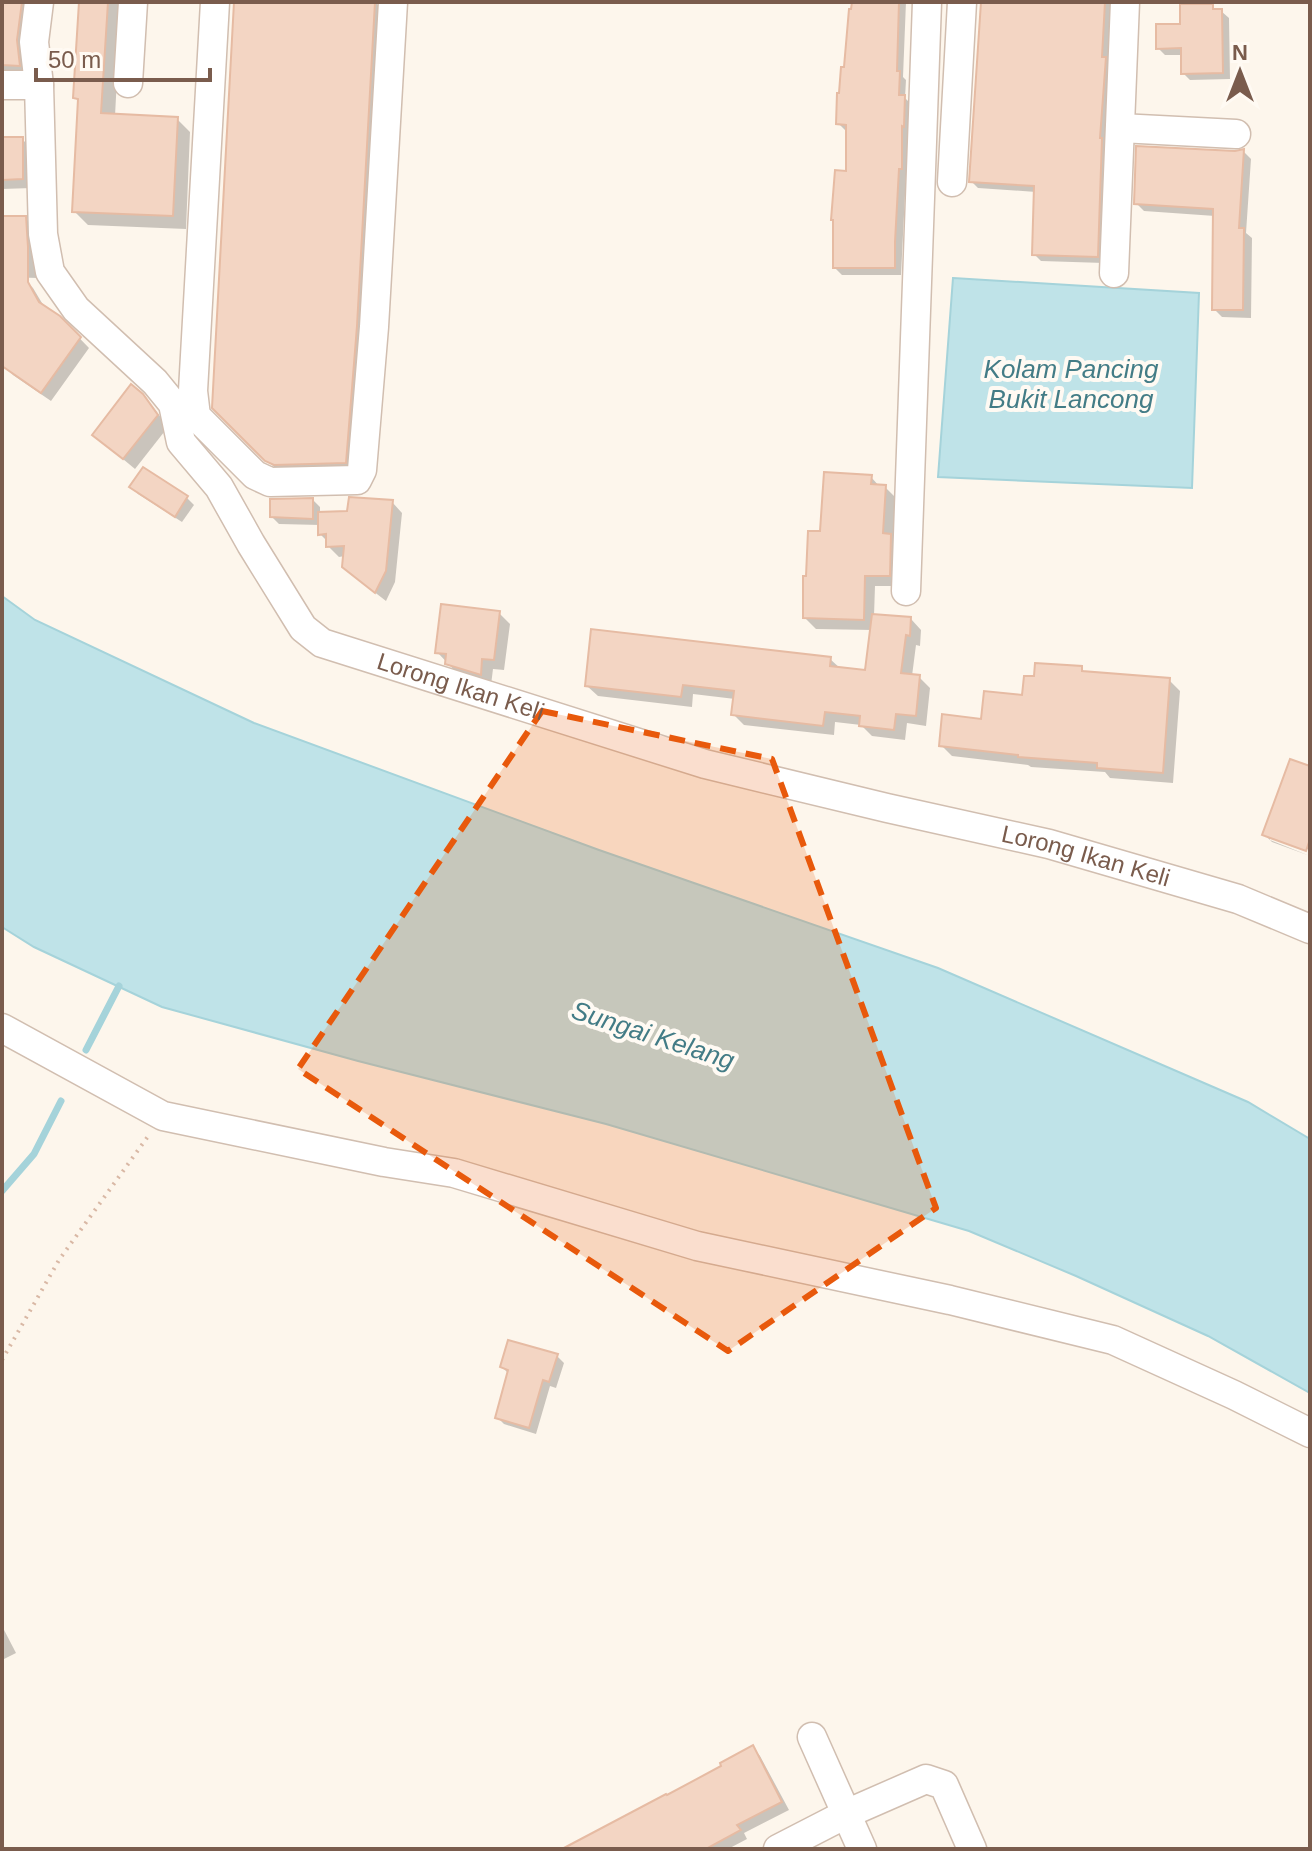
<svg xmlns="http://www.w3.org/2000/svg" width="1312" height="1851" font-family="Arial,sans-serif">
	<rect width="100%" height="100%" fill="#fdf6ec"/>
	<g fill="#bfe3e8" stroke="#a5d3da" stroke-width="2">
		<polygon points="953,278 1199,293 1192,488 938,477"/>
		<polygon points="2,596 35,620 254,723 599,850 938,968 1248,1102 1310,1139 1310,1393 1208,1336 1076,1276 969,1231 606,1124 358,1061 162,1007 34,947 2,927"/>
	</g>
	<g fill="#0003">
		<polygon points="2,2 36,2 29,76 2,74"/>
		<polygon points="81,2 121,2 115,116 177,119 190,132 186,229 88,225 74,211 80,102 75,98"/>
		<polygon points="236,2 375,2 386,13 356,473 278,471 214,407"/>
		<polygon points="854,2 906,2 903,77 906,80 905,98 911,104 908,175 906,175 901,275 842,275 835,268 848,173 848,131 845,130 838,123"/>
		<polygon points="983,2 1111,2 1108,62 1112,66 1104,263 1041,261 1034,254 1036,192 978,188 971,181"/>
		<polygon points="1212,6 1217,11 1221,11 1229,18 1230,79 1190,80 1183,73 1183,55 1165,55 1158,48"/>
		<polygon points="2,139 22,139 31,148 32,188 2,189"/>
		<polygon points="1243,151 1251,159 1246,233 1252,238 1251,318 1222,317 1214,309 1215,216 1144,211 1136,203 1235,153"/>
		<polygon points="2,218 25,218 36,229 38,278 2,277"/>
		<polygon points="24,279 33,288 45,308 59,317 89,348 51,401 13,375 4,365 2,291"/>
		<polygon points="141,395 153,407 168,427 135,469 94,435"/>
		<polygon points="143,469 187,498 194,505 182,522 138,494 132,487"/>
		<polygon points="871,477 880,487 885,487 896,498 893,539 901,547 900,586 875,586 874,616 911,619 921,630 920,646 916,645 912,676 919,677 930,688 926,726 907,723 905,740 872,736 861,725 835,722 834,735 744,725 733,714 735,699 693,694 692,707 598,696 587,686 830,659 841,669 867,672 872,630 816,629 805,618 822,533"/>
		<polygon points="313,500 320,507 320,514 349,513 392,502 402,513 395,582 386,601 355,577 345,556 339,557 328,546 328,542 320,534 320,525 279,524 272,517"/>
		<polygon points="499,613 510,624 504,670 493,669 491,685 458,674 437,652"/>
		<polygon points="1081,668 1087,674 1169,680 1180,691 1173,783 1110,778 1105,772 1031,767 1028,765 952,756 941,745 1024,698"/>
		<polygon points="1310,769 1310,850 1270,836 1270,840 1310,856 1272,842 1265,835"/>
		<polygon points="557,1356 564,1363 556,1388 550,1386 536,1434 504,1424 497,1417 509,1374 502,1367"/>
		<polygon points="2,1626 16,1653 2,1660"/>
		<polygon points="753,1748 760,1756 789,1810 744,1833 747,1839 728,1849 562,1849 573,1843 575,1845 667,1798"/>
	</g>
	<g fill="none" stroke-linecap="round" stroke-linejoin="round">
		<g stroke="#a5d3da" stroke-width="7">
			<polyline points="86,1050 119,986"/>
			<polyline points="2,1191 34,1154 61,1101"/>
		</g>
	</g>
	<g fill="#f3d5c3" stroke="#e6bba3" stroke-width="2">
		<polygon points="2,2 22,2 17,40 20,66 2,65"/>
		<polygon points="79,2 108,2 101,113 178,117 173,216 72,212 78,99 73,98"/>
		<polygon points="234,2 375,2 357,326 346,463 274,465 265,461 212,408"/>
		<polygon points="852,2 899,2 897,71 900,71 899,95 905,95 904,127 902,126 902,169 899,169 895,242 895,268 833,268 833,220 831,220 835,170 846,171 846,125 836,124 837,93 839,93 841,67 844,67 849,9 851,9"/>
		<polygon points="981,2 1105,2 1102,57 1106,57 1100,138 1102,138 1098,257 1032,255 1034,186 969,182"/>
		<polygon points="1180,4 1213,4 1213,9 1222,9 1223,73 1181,74 1181,48 1156,49 1156,24 1180,24"/>
		<polygon points="2,137 23,137 23,179 2,180"/>
		<polygon points="1136,146 1235,151 1244,149 1239,228 1244,228 1243,310 1212,310 1213,209 1134,204"/>
		<polygon points="2,216 26,216 28,247 28,282 39,302 60,316 81,337 41,393 2,366"/>
		<polygon points="131,384 143,394 158,415 123,459 92,435"/>
		<polygon points="143,467 188,496 175,517 129,487"/>
		<polygon points="824,472 872,475 871,484 886,485 883,533 891,534 890,576 865,576 864,620 803,618 803,576 806,576 808,531 820,531"/>
		<polygon points="349,497 393,500 386,571 375,593 342,567 344,546 326,547 326,534 318,535 318,512 347,511"/>
		<polygon points="313,498 313,519 270,517 270,499"/>
		<polygon points="441,604 500,611 494,660 482,659 481,675 445,664 446,654 435,653"/>
		<polygon points="872,614 911,617 910,636 906,635 901,673 920,675 916,716 896,714 894,730 859,726 860,716 825,712 823,726 731,715 734,691 683,685 681,697 585,686 591,629 831,657 830,666 865,670"/>
		<polygon points="1035,663 1082,666 1082,671 1170,678 1163,773 1097,768 1097,763 1018,757 1018,755 939,746 942,714 981,719 984,691 1022,695 1024,676 1034,676"/>
		<polygon points="1290,759 1310,766 1310,839 1306,851 1262,835"/>
		<polygon points="508,1340 558,1354 549,1382 543,1380 529,1428 495,1418 508,1370 500,1367"/>
		<polygon points="753,1745 782,1802 737,1825 741,1830 706,1849 562,1849 666,1794 667,1795 721,1766 720,1763"/>
	</g>
	<g fill="none" stroke-linecap="round" stroke-linejoin="round">
		<defs>
			<g id="minor">
				<path id="s1" d="M39,2L34,42L39,85L43,234L50,272L76,309L155,382L173,404L181,442L219,487L251,544L303,628L322,643L705,764L887,808L1049,844L1238,899L1310,929"/>
				<polyline points="215,2 193,391 196,416 255,475 270,482 357,480 362,470 374,327 393,2"/>
				<polyline points="128,83 133,2"/>
				<polyline points="2,85 39,85"/>
				<polyline points="1120,128 1236,134"/>
				<polyline points="952,182 962,2"/>
				<polyline points="1114,273 1125,2"/>
				<polyline points="906,591 927,2"/>
				<polyline points="2,1028 163,1116 384,1162 454,1173 697,1246 950,1300 1113,1340 1234,1395 1310,1433"/>
				<polyline points="812,1737 862,1849"/>
				<polyline points="778,1849 846,1814 926,1779 944,1785 972,1849"/>
			</g>
		</defs>
		<use href="#minor" stroke="#d1beb0" stroke-width="31"/>
		<polyline stroke="#d9b8a5" stroke-width="4" stroke-dasharray="2 6" stroke-linecap="butt" points="2,1360 59,1260 149,1135"/>
		<use href="#minor" stroke="#fff" stroke-width="28"/>
	</g>
	<path fill="#e8590c" fill-opacity="0.2" stroke="#e8590c" stroke-width="6" stroke-dasharray="16 10" stroke-linejoin="round" d="M542,711L772,759L936,1208L728,1351L298,1069Z"/>
	<g text-anchor="middle" stroke-width="8" stroke-linejoin="round" paint-order="stroke">
		<g font-size="24" fill="#7a5c4d" stroke="#fffaf3">
			<text dy="8" stroke="none"><textPath href="#s1" startOffset="884">Lorong Ikan Keli</textPath></text>
			<text dy="8" stroke="none"><textPath href="#s1" startOffset="1532">Lorong Ikan Keli</textPath></text>
		</g>
		<g font-size="26" font-style="italic" fill="#437c86" stroke="#fffaf3">
			<text x="1071" y="378">Kolam Pancing<tspan x="1071" dy="30">Bukit Lancong</tspan></text>
			<text transform="translate(653 1035) rotate(18)" y="9">Sungai Kelang</text>
		</g>
	</g>
	<rect width="1312" height="1851" fill="none" stroke="#7a5c4d" stroke-width="8"/>
	<g transform="translate(1240 72)" stroke="#fffaf3" stroke-width="6" paint-order="stroke">
	<path d="M0-6L14 30L0 20L-14 30Z" fill="#7a5c4d"/>
	<text y="-12" font-size="22" font-weight="bold" text-anchor="middle" fill="#7a5c4d">N</text>
	</g>
	<path d="M36 68v12h174v-12" fill="none" stroke="#7a5c4d" stroke-width="4"/>
	<text x="48" y="68" font-size="24" fill="#7a5c4d" stroke="#fffaf3" stroke-width="6" paint-order="stroke">50 m</text>
</svg>
